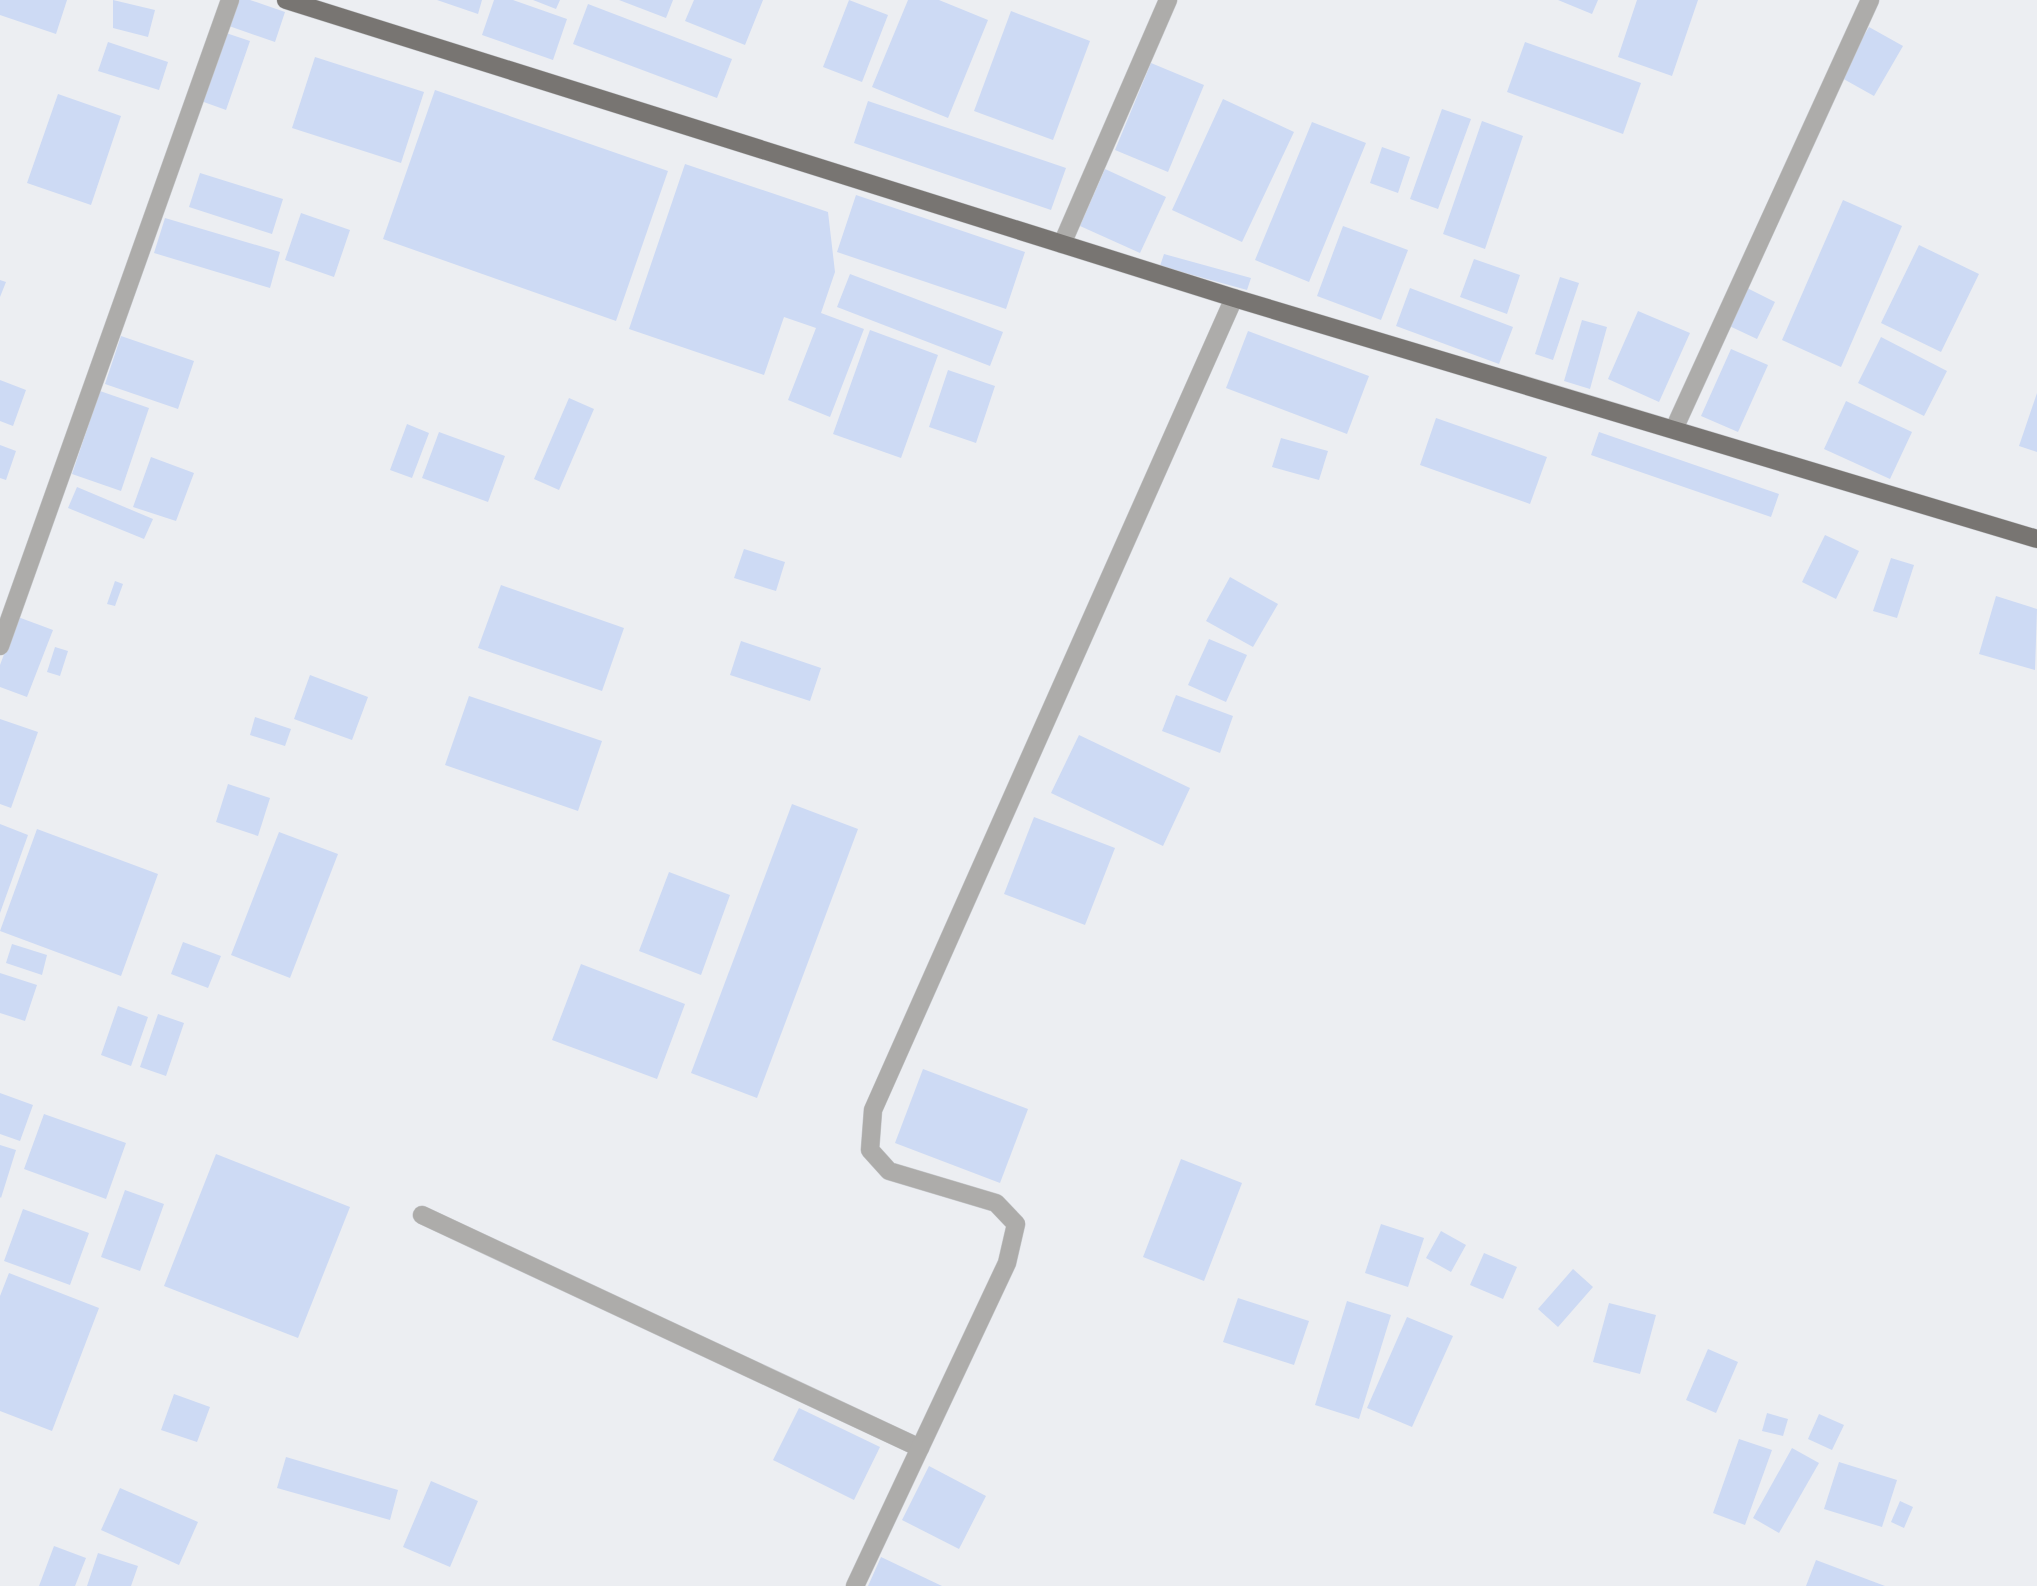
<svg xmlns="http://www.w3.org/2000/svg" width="2037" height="1586" font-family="Arial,sans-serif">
	<rect width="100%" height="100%" fill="#eceef2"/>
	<g fill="#cddaf4">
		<polygon points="0,0 67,0 56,34 0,15"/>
		<polygon points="113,0 155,10 148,37 113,28"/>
		<polygon points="238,0 250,0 285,12 275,42 229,26"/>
		<polygon points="437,0 482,0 478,14"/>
		<polygon points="494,0 513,0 567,19 553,60 482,35"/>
		<polygon points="533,0 560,0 556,9"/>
		<polygon points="619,0 673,0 666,18"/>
		<polygon points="694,0 763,0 745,45 685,21"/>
		<polygon points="849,0 888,15 862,82 823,67"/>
		<polygon points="908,0 939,0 988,20 948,118 872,87"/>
		<polygon points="1558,0 1598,0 1592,14"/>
		<polygon points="1637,0 1698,0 1672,76 1618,57"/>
		<polygon points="588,4 732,59 717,98 573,44"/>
		<polygon points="1011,11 1090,41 1053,140 974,111"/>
		<polygon points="1869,27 1903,46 1874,96 1840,77"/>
		<polygon points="226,33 250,41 226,110 201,101"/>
		<polygon points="108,42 168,62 159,90 98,71"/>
		<polygon points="1525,42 1641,83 1623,134 1507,92"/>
		<polygon points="315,57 424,92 401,163 292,128"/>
		<polygon points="1151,63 1204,85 1168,172 1115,150"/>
		<polygon points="435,90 668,171 616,321 383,239"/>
		<polygon points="58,94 121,116 91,205 27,183"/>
		<polygon points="1223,99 1294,132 1242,242 1172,210"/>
		<polygon points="868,101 1066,168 1051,210 854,143"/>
		<polygon points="1442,109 1471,119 1438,209 1410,199"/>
		<polygon points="1482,121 1523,136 1485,249 1443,234"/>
		<polygon points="1312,122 1366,143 1309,282 1255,260"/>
		<polygon points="1382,147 1410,157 1398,193 1370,183"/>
		<polygon points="685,164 828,212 835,272 821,313 864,329 830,417 788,400 816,328 784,317 764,375 629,329"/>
		<polygon points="1105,169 1166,197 1140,253 1080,226"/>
		<polygon points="200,173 283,199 272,234 189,207"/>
		<polygon points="856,195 1025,252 1006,309 837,252"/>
		<polygon points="1843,200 1902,226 1841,367 1782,340"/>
		<polygon points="301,213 350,230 334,277 285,260"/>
		<polygon points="165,218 280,252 270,288 154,253"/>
		<polygon points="1343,226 1408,250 1381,320 1317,296"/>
		<polygon points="1919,245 1979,274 1941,352 1881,323"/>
		<polygon points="1164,254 1251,278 1247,290 1160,266"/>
		<polygon points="1474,259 1520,275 1507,314 1460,297"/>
		<polygon points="850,274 1003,332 990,366 837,307"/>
		<polygon points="1560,277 1579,283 1553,360 1535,354"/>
		<polygon points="0,280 6,282 0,297"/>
		<polygon points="1741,285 1775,302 1757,339 1723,323"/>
		<polygon points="1410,288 1513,327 1499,364 1396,326"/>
		<polygon points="1638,311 1690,333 1659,402 1608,379"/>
		<polygon points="1582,320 1607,327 1590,389 1564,381"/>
		<polygon points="870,330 938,355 901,458 833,434"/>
		<polygon points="1248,331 1369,376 1347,434 1226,388"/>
		<polygon points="121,336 194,361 178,409 105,384"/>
		<polygon points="1881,337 1947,371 1924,416 1858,383"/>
		<polygon points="1731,349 1768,365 1738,432 1701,416"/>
		<polygon points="948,370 995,386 976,443 929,427"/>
		<polygon points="0,380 26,390 13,426 0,421"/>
		<polygon points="100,391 149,408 121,491 72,474"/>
		<polygon points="2037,393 2037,452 2019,446"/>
		<polygon points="569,398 594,409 559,490 534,479"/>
		<polygon points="1846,401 1912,432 1890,479 1824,449"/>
		<polygon points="1436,418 1547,457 1530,504 1420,465"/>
		<polygon points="407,424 429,433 412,478 390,470"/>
		<polygon points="439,432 505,456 488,502 422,478"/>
		<polygon points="1599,432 1779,494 1771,517 1591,455"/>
		<polygon points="1281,438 1328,451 1319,480 1272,467"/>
		<polygon points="0,445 16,451 6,480 0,478"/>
		<polygon points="151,457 194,473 176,521 133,507"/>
		<polygon points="77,487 153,519 144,539 68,508"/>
		<polygon points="1825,535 1859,551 1836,599 1802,582"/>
		<polygon points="744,549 785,562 776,591 734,578"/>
		<polygon points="1891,558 1914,565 1897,618 1873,611"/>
		<polygon points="1230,577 1278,604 1253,647 1206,621"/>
		<polygon points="115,581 123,584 115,606 107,604"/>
		<polygon points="501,585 624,628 602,691 478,648"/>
		<polygon points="1996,596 2037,609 2035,670 1979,654"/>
		<polygon points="18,617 53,630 27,697 0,687 0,665"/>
		<polygon points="1209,639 1247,655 1226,702 1188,685"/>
		<polygon points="741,641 821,668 810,701 730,675"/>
		<polygon points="55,647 68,651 60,676 47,672"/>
		<polygon points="310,675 368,697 352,740 294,719"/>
		<polygon points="1176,695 1233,716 1220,753 1162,731"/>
		<polygon points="469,696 602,741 578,811 445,765"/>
		<polygon points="255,717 291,729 285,746 250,735"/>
		<polygon points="0,719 38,732 11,808 0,804"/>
		<polygon points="1079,735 1190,788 1163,846 1051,793"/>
		<polygon points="228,784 270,798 258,836 216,822"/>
		<polygon points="792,804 858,829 757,1098 691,1073"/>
		<polygon points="1034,817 1115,848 1085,925 1004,894"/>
		<polygon points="0,824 28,835 0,913"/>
		<polygon points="37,829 158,874 121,976 0,931"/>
		<polygon points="279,832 338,854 290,978 231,955"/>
		<polygon points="669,872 730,895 701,975 639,951"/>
		<polygon points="183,942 221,956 208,988 171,974"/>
		<polygon points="12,944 47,955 42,975 6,963"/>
		<polygon points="581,964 685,1004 657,1079 552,1040"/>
		<polygon points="0,973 37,985 25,1021 0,1013"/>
		<polygon points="118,1006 148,1017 131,1066 101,1055"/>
		<polygon points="158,1014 184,1023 166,1076 140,1067"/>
		<polygon points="923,1069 1028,1109 1000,1183 895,1143"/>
		<polygon points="0,1093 33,1105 20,1141 0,1134"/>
		<polygon points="44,1114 126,1143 106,1199 24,1169"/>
		<polygon points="0,1145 16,1150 1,1198 0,1197"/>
		<polygon points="216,1154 350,1207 298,1338 164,1286"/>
		<polygon points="1181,1159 1242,1183 1204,1281 1143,1257"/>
		<polygon points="125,1190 164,1204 140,1271 101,1257"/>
		<polygon points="23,1209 89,1233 70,1285 4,1261"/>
		<polygon points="1381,1224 1424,1238 1408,1287 1365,1273"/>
		<polygon points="1441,1231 1466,1245 1451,1272 1426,1258"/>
		<polygon points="1484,1253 1517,1267 1503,1299 1470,1285"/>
		<polygon points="1573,1269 1593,1287 1558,1327 1538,1309"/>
		<polygon points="9,1273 99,1308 52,1431 0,1411 0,1296"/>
		<polygon points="1238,1298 1309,1321 1294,1365 1223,1342"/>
		<polygon points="1347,1301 1391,1315 1359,1419 1315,1405"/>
		<polygon points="1609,1303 1656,1315 1640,1374 1593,1362"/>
		<polygon points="1407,1317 1453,1336 1412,1427 1367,1408"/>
		<polygon points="1708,1349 1738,1362 1716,1413 1686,1400"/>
		<polygon points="174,1394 210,1407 197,1442 161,1430"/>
		<polygon points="799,1408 880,1447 854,1500 773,1460"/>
		<polygon points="1767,1413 1788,1419 1783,1436 1762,1431"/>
		<polygon points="1819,1414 1844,1425 1832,1450 1808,1439"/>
		<polygon points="1739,1439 1772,1450 1745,1525 1713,1513"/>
		<polygon points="1792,1448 1819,1463 1779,1533 1753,1518"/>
		<polygon points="286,1457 398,1490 390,1520 277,1488"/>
		<polygon points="1839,1462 1897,1480 1882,1527 1824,1509"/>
		<polygon points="929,1466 986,1496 959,1549 902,1520"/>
		<polygon points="431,1481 478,1501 450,1567 403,1547"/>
		<polygon points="120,1488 198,1522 179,1565 101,1530"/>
		<polygon points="1900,1501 1913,1507 1904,1528 1891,1522"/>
		<polygon points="54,1546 86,1558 75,1586 39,1586"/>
		<polygon points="98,1553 138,1566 131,1586 87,1586"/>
		<polygon points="881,1557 942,1586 868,1586"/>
		<polygon points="1816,1560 1885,1586 1806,1586"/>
	</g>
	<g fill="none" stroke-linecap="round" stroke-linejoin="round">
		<defs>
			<g id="minor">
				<polyline points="1062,244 1168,0"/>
				<polyline points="1674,429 1870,0"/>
				<polyline points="0,646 230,0"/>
				<polyline points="422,1215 920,1448"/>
				<polyline points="855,1586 1007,1263 1016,1224 996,1203 889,1171 870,1150 873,1110 1234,298"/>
			</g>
			<polyline id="major" points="286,0 1234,298 2037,539"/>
		</defs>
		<use href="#minor" stroke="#c8cace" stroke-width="19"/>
		<use href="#major" stroke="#c8cace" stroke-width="19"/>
		<use href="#minor" stroke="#adacaa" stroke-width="18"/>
		<use href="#major" stroke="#787572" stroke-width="18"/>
	</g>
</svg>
